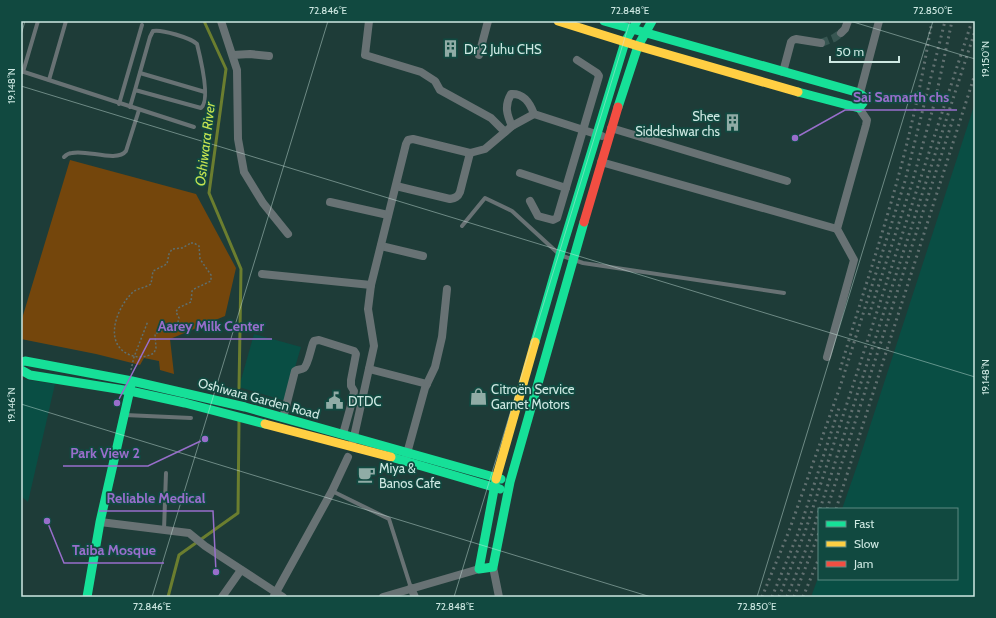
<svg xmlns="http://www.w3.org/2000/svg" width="996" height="618" font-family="Cabin,sans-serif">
	<rect width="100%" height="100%" fill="#1e3c38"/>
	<g fill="#094e44">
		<polygon points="975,103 975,597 811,597 819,575 819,579 957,579 957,509 842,509 858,463"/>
		<polygon points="254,334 301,347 285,401 239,387"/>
		<polygon points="21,379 55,384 28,502 21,496"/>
	</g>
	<polygon fill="#74460c" points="70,160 196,194 236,268 225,316 170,339 174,374 160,370 159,361 144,358 140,365 96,354 21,339 21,322"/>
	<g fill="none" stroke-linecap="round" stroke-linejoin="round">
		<g stroke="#6b7e2f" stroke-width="3">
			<polyline points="204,21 226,69 209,193 241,269 239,388"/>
			<polyline points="168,597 179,555 238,513 239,421"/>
		</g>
		<polyline stroke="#385652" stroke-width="8" stroke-dasharray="8 4" stroke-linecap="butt" points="821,43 834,38 841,33"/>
		<g stroke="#5f6f6e" stroke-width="1.5" stroke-dasharray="2 2" stroke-linecap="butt">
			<path d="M191,243H194L199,246L200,259L211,275V281L194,289L192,291L191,302L178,308L176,312L179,318L178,322L155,334L156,348L154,353C147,357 138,358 130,355C103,344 116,309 132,293C137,288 145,288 151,284L153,271L167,264L169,254L172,249L182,248Z"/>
			<polyline points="131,370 134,357 148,321"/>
		</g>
		<g stroke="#687274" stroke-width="4">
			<polyline points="21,71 194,127"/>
			<polyline points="23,72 38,21"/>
			<polyline points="140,73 205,92"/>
			<polyline points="49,80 66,21"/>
			<polyline points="119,104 142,25"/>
			<path d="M130,107L135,90L150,37L153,31C161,29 191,38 197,44C200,56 211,100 201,108L135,90"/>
			<path d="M64,157C66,155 69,153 72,153C86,149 117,163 126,151L139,110"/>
			<polyline points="462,226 485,198 512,211 560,255 583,263 784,293"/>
			<polyline points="125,415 191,418"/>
			<polyline points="332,491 389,519 411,588"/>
			<polyline points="164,530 166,473"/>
		</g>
		<g stroke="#687274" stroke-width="8">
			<polyline points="221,21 237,70 238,139 244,172 263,203 288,234"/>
			<polyline points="369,21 365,55 421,72 435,81 440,90 491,118 505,132"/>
			<polyline points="841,33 845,29 848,21"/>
			<polyline points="233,55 250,54 269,56"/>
			<polyline points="479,55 488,21"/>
			<polyline points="783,72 791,42 793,40 796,39 821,43"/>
			<polyline points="860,93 879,21"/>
			<path d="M512,126C507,115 504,106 511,94C524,93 530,103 534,114L602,136"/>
			<polyline points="611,128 787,181"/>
			<polyline points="601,162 837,229"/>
			<polyline points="520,173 566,188"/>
			<path d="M396,186L450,199C455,198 458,197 460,192L470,153"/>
			<polyline points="530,201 538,216 553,220 557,218 599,76 597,73 577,60"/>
			<polyline points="330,202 388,215"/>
			<polyline points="381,246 423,256"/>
			<polyline points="262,274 371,285"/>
			<polyline points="827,357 854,260 837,229 866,125 867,120 859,108"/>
			<polyline points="369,369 427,384"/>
			<path d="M283,418L295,371C298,369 301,370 304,368C308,365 311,348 313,343L314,341L319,340L354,351L356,354L351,380V386L354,391L353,398L343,434"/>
			<polyline points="353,441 374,346 368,309 371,285 406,144 408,140 413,139 470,153 485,149 512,126 534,114"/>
			<polyline points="406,457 425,388 435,367 442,337 447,289"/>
			<polyline points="100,522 189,533 205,546 283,597"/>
			<polyline points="493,567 499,597"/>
			<polyline points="411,588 415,597"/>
			<polyline points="274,596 332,491 348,457"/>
			<polyline points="222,597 241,570"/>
			<polyline points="383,597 479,569"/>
		</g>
		<g stroke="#16e098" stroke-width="9">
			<polyline points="604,21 856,92 863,96 863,103 859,108 798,92"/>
			<polyline points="618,107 638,46 652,21"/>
			<polyline points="535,342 560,255 625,42 637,21"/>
			<polyline points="21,362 25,361 132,381 245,407 501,479"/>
			<polyline points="21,370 30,375 130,391 185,403 265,424"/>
			<polyline points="391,457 500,489"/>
			<polyline points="496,479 479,569 493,567 510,482 584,222"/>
			<polyline points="87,597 100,522 131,385"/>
		</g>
		<g stroke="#ffcf43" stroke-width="9">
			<polyline points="558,21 638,46 798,92"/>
			<polyline points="265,424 391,457"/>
			<polyline points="496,479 535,342"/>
		</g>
		<polyline stroke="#f24e42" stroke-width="9" points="584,222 618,107"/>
		<g stroke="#617070" stroke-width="3" stroke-dasharray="2 4" stroke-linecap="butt">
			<polyline points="869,315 912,183 935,101 952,21"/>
			<path d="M840,370C864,288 893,206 912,122C920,89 926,55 932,21"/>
			<polyline points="820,509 975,31"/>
			<polyline points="827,509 954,116"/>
			<polyline points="836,509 975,74"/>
			<polyline points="762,597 789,531 840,387 905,181 945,21"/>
			<polyline points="772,597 799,531 840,405"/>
			<polyline points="779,597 805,532 972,21"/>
			<polyline points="787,597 812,534 819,511"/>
			<polyline points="794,597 819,533"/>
			<polyline points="803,597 819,558"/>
		</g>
	</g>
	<path fill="none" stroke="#cee8e2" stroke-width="1" stroke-opacity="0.45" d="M850,21L975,59M21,35L25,21M21,86L975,377M21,404L651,597M152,597L328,21M454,597L630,21M757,597L933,21"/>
	<defs>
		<symbol id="building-bare" viewBox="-9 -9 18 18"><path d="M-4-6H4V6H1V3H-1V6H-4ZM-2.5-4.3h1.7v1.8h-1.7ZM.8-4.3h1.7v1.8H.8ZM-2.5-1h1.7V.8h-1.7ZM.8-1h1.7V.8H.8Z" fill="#90aca6" stroke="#114940" stroke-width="2.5" paint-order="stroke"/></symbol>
		<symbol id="shop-bare" viewBox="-9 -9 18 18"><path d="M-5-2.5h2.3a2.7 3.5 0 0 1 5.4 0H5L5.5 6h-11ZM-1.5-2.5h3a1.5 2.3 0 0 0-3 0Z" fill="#90aca6" stroke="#114940" stroke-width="2.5" paint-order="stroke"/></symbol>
		<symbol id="civic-bare" viewBox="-9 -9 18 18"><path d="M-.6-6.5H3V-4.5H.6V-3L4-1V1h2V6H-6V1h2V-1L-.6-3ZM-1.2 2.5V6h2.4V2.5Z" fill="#90aca6" stroke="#114940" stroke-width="2.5" paint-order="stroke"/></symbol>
		<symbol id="cafe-bare" viewBox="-9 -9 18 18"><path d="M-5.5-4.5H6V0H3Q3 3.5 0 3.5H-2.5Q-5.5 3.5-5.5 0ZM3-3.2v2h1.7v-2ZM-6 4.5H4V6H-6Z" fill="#90aca6" stroke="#114940" stroke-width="2.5" paint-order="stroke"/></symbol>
	</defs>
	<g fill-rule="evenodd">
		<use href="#building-bare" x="438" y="36" width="25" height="25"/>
		<use href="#building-bare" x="720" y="110" width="25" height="25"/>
		<use href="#shop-bare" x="466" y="384" width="25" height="25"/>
		<use href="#civic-bare" x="322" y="388" width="25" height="25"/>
		<use href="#cafe-bare" x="354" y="462" width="25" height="25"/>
	</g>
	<g text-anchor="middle" stroke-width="3.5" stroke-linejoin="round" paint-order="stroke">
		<g font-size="13" fill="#cee8e2" stroke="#114940" text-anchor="start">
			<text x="464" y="54">Dr 2 Juhu CHS</text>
			<text x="720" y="121" text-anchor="end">Shee<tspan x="720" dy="15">Siddeshwar chs</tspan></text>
			<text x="491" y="394">Citroën Service<tspan x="491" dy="15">Garnet Motors</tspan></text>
			<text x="348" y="406">DTDC</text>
			<text x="379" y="473">Miya &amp;<tspan x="379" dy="15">Banos Cafe</tspan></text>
		</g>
		<g font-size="13" fill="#cee8e2" stroke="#114940">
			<text transform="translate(259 398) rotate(15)" y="5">Oshiwara Garden Road</text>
		</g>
		<g font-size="14" font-style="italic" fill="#c5e351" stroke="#114940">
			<text transform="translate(205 144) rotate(-83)" y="5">Oshiwara River</text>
		</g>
	</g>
	<path fill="none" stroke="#986ecb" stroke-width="1.5" d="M795 138L845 110H957M117 403L150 339H272M205 439L148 466H63M216 572L213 511H99M47 521L64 563H164"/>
	<g fill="#986ecb" stroke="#114940" stroke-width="1.5">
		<circle cx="795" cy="138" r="4"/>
		<circle cx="117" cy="403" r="4"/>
		<circle cx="205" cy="439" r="4"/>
		<circle cx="216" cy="572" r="4"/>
		<circle cx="47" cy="521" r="4"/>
	</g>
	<g font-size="14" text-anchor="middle" font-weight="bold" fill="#986ecb" stroke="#114940" stroke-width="3.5" stroke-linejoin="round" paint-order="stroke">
		<text x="901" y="102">Sai Samarth chs</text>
		<text x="211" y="331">Aarey Milk Center</text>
		<text x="105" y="458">Park View 2</text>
		<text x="156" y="503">Reliable Medical</text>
		<text x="114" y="555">Taiba Mosque</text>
	</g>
	<rect width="996" height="618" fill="none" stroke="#114940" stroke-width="44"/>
	<rect x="818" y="508" width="140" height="72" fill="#114940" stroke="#5d8981"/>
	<rect x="826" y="521" width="20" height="6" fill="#16e098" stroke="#5d8981"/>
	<text x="854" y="528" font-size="12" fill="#cee8e2">Fast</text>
	<rect x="826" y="541" width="20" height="6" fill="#ffcf43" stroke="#5d8981"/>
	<text x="854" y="548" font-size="12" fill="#cee8e2">Slow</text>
	<rect x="826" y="561" width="20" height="6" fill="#f24e42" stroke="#5d8981"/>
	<text x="854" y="568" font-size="12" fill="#cee8e2">Jam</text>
	<path d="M830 56v6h69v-6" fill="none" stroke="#cee8e2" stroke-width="2"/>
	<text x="836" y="56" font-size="12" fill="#cee8e2" stroke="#114940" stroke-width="3" paint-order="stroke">50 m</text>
	<rect x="22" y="22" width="952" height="574" fill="none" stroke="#cee8e2" stroke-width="1.5"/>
	<g font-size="10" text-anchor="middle" fill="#cee8e2">
		<text x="328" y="14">72.846°E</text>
		<text x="630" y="14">72.848°E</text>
		<text x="933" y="14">72.850°E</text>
		<text transform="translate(985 59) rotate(-90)" y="4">19.150°N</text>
		<text transform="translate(11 86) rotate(-90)" y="4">19.148°N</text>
		<text transform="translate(985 377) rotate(-90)" y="4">19.148°N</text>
		<text transform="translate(11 405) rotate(-90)" y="4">19.146°N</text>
		<text x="152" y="610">72.846°E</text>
		<text x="455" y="610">72.848°E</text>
		<text x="757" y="610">72.850°E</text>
	</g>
</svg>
